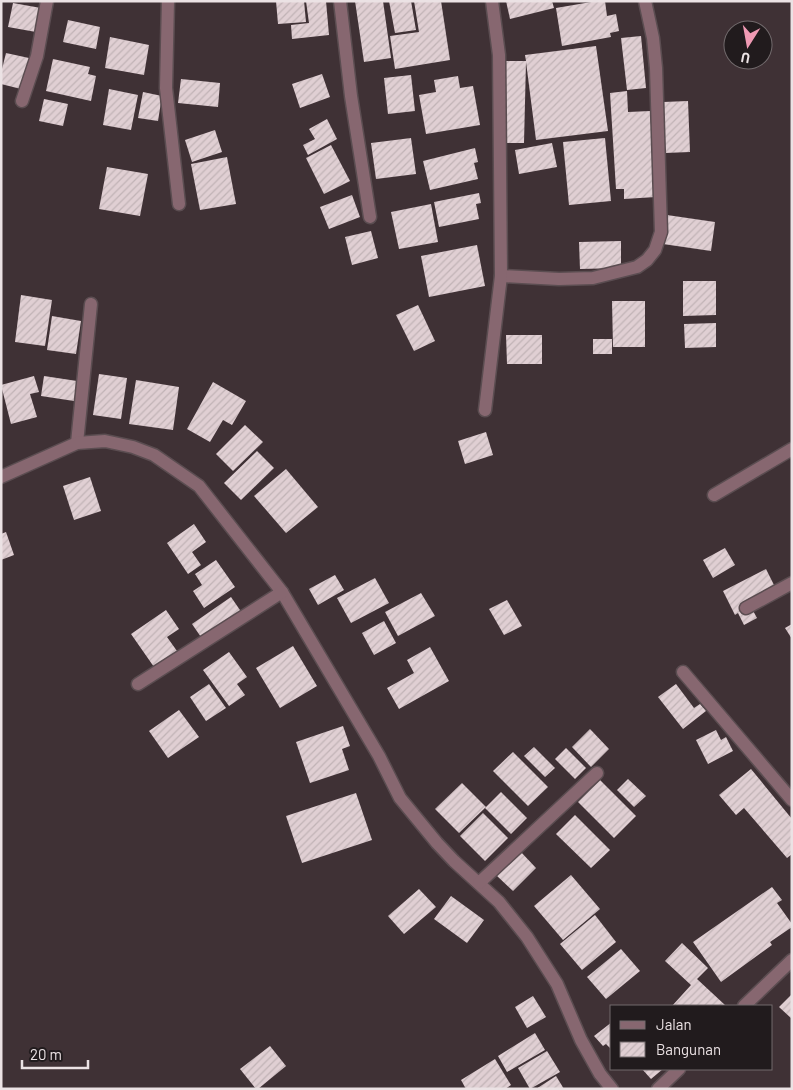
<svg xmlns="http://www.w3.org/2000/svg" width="793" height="1090" font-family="Barlow,sans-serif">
	<defs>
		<pattern id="building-hatch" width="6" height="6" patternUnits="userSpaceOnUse" patternTransform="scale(1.25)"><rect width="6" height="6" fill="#e0cfd3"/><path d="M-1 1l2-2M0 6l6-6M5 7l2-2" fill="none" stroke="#c1b3b6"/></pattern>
	</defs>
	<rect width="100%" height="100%" fill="#3f3135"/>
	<g fill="url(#building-hatch)">
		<polygon points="276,1 304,1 306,22 278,24"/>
		<polygon points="306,1 326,1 329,35 292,39 291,25 309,23"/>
		<polygon points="355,1 383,1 391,58 364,62"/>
		<polygon points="389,1 411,1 416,30 395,33"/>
		<polygon points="414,1 441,1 450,60 395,69 390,36 419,32"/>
		<polygon points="506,1 552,1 554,8 510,19"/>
		<polygon points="597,1 605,1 607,16 616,14 619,31 610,33 611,37 562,46 556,8"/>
		<polygon points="13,3 41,8 36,32 8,27"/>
		<polygon points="68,20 100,27 96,49 63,42"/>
		<polygon points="641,36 646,88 627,90 621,38"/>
		<polygon points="110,37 149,45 144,75 105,68"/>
		<polygon points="596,46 608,131 536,140 526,62 524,143 503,143 504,61 526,61 525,55"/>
		<polygon points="6,53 29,58 21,89 1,84 1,73"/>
		<polygon points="53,59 90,67 88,74 96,76 91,101 46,91"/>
		<polygon points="322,74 330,97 300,108 292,84"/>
		<polygon points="411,75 415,111 388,114 384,78"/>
		<polygon points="458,76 460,88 473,86 480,125 426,134 419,95 436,92 434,80"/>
		<polygon points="181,79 220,83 218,107 178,103"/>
		<polygon points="109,89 138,95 131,130 103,125"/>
		<polygon points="627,91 628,112 650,111 656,197 624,199 624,189 616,189 610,93"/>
		<polygon points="143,92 162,96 158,121 138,118"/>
		<polygon points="44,99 68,104 63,126 39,121"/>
		<polygon points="688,101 690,152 665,153 663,102"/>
		<polygon points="327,119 337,139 308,155 303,145 315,139 309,129"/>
		<polygon points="215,130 222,152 192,162 185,140"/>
		<polygon points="411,138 416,174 376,179 371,143"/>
		<polygon points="605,138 611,201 569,205 563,142"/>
		<polygon points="552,143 557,167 519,174 515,150"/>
		<polygon points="331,145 350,181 324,194 306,158"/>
		<polygon points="475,148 478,162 474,163 478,179 430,190 423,161"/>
		<polygon points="227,157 236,204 200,210 191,164"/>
		<polygon points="107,167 148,174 140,216 99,209"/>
		<polygon points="479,193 481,203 476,204 479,219 439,227 434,202"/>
		<polygon points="352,195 360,217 329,229 320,207"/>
		<polygon points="431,204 438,242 399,249 391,212"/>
		<polygon points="667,215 715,222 711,251 663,244"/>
		<polygon points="371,231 378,258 352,265 345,237"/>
		<polygon points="621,241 621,268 580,269 579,242"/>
		<polygon points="477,245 485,286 429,297 421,256"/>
		<polygon points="683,281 716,281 716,315 683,316"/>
		<polygon points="21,295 52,300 45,346 15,342"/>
		<polygon points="612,301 645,301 645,347 613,347"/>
		<polygon points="418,305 435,341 414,351 396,315"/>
		<polygon points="52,316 81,321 76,354 47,350"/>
		<polygon points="716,323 716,347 685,348 684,324"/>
		<polygon points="506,335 542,335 542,364 507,364"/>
		<rect x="593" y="339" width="19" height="15"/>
		<polygon points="99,374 127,378 121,419 93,415"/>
		<polygon points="34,376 39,392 30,394 37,417 11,424 1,385"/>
		<polygon points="44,376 77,381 74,401 41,396"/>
		<polygon points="136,380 179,387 173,430 129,424"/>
		<polygon points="213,382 246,401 232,425 223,420 210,442 187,429"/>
		<polygon points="245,425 263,442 233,471 216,454"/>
		<polygon points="486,432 493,455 465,464 458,441"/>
		<polygon points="257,451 274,468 241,500 224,483"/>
		<polygon points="286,469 318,507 286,533 254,496"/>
		<polygon points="90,477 101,511 74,520 63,486"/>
		<polygon points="194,524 206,542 192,552 201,565 188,574 167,543"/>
		<polygon points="6,532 14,555 1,560 1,534"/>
		<polygon points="725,548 735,565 713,578 703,560"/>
		<polygon points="216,560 235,587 204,608 193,591 202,585 195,574"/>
		<polygon points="766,569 778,593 751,607 757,618 744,625 738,613 735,615 723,591"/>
		<polygon points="335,575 344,590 318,605 309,589"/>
		<polygon points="375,578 389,603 351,623 337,598"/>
		<polygon points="421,593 435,616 398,636 385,612"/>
		<polygon points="231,597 242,613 203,640 192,624"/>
		<polygon points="507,600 522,626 504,635 489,609"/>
		<polygon points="166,610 179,629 167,637 177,651 154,667 131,634"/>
		<polygon points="384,621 396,643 374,655 362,633"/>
		<polygon points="792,624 792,639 785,628"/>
		<polygon points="293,646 317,686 280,708 256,668"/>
		<polygon points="430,647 449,681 399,709 387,688 414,673 407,660"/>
		<polygon points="229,652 247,677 237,684 245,695 229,706 203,670"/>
		<polygon points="209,684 226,708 206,721 190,697"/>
		<polygon points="676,684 694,708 700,704 706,711 683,729 658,697"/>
		<polygon points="179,710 199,737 168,758 149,731"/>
		<polygon points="343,726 350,746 342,749 349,770 310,783 296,742"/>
		<polygon points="590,729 609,749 591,767 572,747"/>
		<polygon points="716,730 721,740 726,737 733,751 708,764 696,740"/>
		<polygon points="534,747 555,768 545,777 524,756"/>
		<polygon points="566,748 586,768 575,779 555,759"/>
		<polygon points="513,752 548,787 528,806 493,771"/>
		<polygon points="751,769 792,819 792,854 787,858 744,808 736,815 719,795"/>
		<polygon points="628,779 646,796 634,807 617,790"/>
		<polygon points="600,780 636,816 614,838 578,802"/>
		<polygon points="462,783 486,807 459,833 435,809"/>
		<polygon points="501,792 527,818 511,834 485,808"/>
		<polygon points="356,793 372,840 302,863 286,816"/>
		<polygon points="483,813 508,838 485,861 460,836"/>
		<polygon points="575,815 610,850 591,868 556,834"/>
		<polygon points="520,851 536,868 513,891 496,875"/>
		<polygon points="571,875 600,909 563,940 534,906"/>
		<polygon points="772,887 782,900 777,903 792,924 792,927 770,942 772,945 721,982 693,942"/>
		<polygon points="419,889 436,907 404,934 388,916"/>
		<polygon points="451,896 484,920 467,943 434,919"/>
		<polygon points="595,915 616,942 582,970 560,944"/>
		<polygon points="682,943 708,968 697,979 725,1005 724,1006 672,1006 691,985 665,961"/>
		<polygon points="621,949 640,971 606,999 587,977"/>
		<polygon points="792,994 792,1019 779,1007"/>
		<polygon points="533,996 546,1017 527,1028 515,1007"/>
		<polygon points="612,1022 612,1050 606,1044 603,1046 594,1036"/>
		<polygon points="535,1033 545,1050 507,1072 498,1056"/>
		<polygon points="270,1046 286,1066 258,1089 256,1089 240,1069"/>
		<polygon points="547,1051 560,1072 530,1089 518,1068"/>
		<polygon points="495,1059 511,1085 505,1089 466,1089 461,1080"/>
		<polygon points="642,1069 663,1069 651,1079"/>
		<polygon points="556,1076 564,1089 536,1089"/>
	</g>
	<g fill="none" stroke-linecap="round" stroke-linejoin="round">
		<defs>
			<g id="minor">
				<polyline points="168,1 166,88 179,204"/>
				<polyline points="340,1 351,96 370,217"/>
				<polyline points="22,101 37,56 47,1"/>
				<polyline points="501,276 559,279 593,278 637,267 647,260 655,250 661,232 656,68 653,38 645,1"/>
				<polyline points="485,410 501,276 499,55 492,1"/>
				<polyline points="77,443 91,304"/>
				<polyline points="1,477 77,443 105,441 133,447 154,455 199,486 282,592 379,756 400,798 437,843 454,861 499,902 527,937 557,984 581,1040 600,1074 612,1089"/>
				<polyline points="714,495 792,449"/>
				<polyline points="746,608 792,583"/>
				<polyline points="683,672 792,800"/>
				<polyline points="138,684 282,592"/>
				<polyline points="479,883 597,773"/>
				<polyline points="744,1006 792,960"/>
				<polyline points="658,1089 679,1069"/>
			</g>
		</defs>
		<use href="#minor" stroke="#5b4d51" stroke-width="15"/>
		<use href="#minor" stroke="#876770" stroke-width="12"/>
	</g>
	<rect width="793" height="1090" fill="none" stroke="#ebe2e4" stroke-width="5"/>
	<rect x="610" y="1005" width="162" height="65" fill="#211b1d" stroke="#726b6d"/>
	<rect x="620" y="1021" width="25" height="8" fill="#876770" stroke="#726b6d"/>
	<text x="656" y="1030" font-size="15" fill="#ebe2e4">Jalan</text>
	<rect x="620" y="1042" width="25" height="15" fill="url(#building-hatch)" stroke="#726b6d"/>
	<text x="656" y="1055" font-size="15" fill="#ebe2e4">Bangunan</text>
	<g transform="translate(748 45) rotate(191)"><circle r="24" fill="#211b1d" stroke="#726b6d"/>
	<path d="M0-4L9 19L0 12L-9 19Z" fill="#f09ab4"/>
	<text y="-8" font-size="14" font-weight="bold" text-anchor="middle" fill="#ebe2e4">U</text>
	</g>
	<path d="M22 1060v8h66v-8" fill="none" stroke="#ebe2e4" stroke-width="2.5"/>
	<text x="30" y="1060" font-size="15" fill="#ebe2e4" stroke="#211b1d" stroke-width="4" paint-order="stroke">20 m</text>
</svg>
